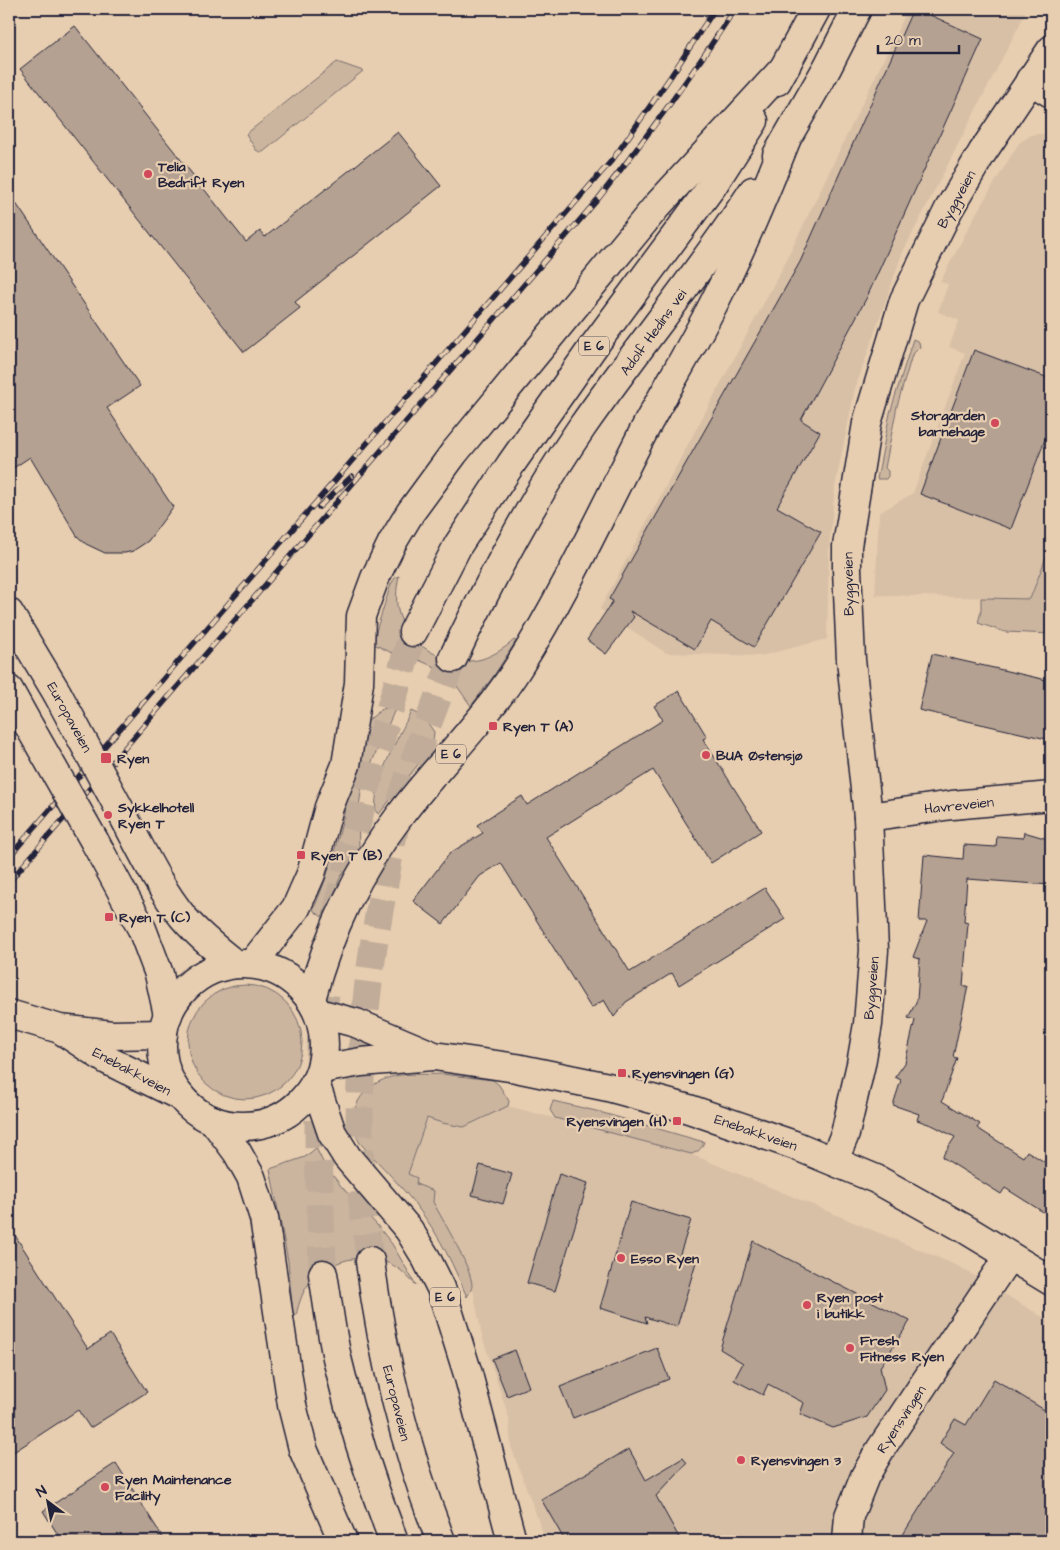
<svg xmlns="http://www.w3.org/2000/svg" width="1060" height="1550" font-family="'Architects Daughter',sans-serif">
	<rect width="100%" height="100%" fill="#e8ceb0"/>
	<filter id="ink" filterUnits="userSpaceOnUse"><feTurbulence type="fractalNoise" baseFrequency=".02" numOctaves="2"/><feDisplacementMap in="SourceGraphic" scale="10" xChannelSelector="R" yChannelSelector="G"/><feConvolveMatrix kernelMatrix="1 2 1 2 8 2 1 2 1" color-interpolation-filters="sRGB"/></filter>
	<g filter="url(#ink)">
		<g fill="#d8c0a7">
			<polygon points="908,9 1018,9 1026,12 902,254 855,389 835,487 829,549 827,639 761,656 666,653 600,609 784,265"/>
			<polygon points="1038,134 1051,134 1051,544 1030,599 875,595 879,513 913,493 965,353 949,347 959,320 938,312 948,284 940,282 978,210 1019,143 1031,135"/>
			<polygon points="508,1106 691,1154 958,1266 1051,1322 1051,1541 546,1541 511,1447 509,1418 482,1336 472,1285 463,1259 408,1174 427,1118 442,1123 464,1127"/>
		</g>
		<g fill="#cbb59f" stroke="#766c6d">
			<polygon points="337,62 363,71 263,152 260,152 256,150 246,134"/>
			<polygon points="913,339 919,342 920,347 912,355 910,362 897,406 885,468 888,471 888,476 886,479 877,479 890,413"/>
			<polygon points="1051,544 1051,634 1005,632 978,623 981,611 981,598 1030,599"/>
			<path d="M399,576C396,589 395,604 400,617C411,648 450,668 482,659C494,655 505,648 514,640L516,641L493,677L471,706L452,679L437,668L414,658L394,654L374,644L377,628L391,584L395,578Z"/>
			<path d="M396,707L362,785L358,814L359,846L341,876L322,917L313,910C339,852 350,790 360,727L382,709Z"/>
			<path d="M411,711L424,717L434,732L433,741L428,752L379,814L376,812C372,780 398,740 411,711Z"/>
			<circle cx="245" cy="1042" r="57"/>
			<path d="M442,1074L493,1080L499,1085L509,1101L508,1106L464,1127L442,1123L427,1118L408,1174L417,1178L416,1184L434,1191L433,1202C442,1219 472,1268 472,1286C472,1290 469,1293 467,1297C454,1267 441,1238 421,1212C403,1187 381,1166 360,1143C342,1113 362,1083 395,1076C409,1073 426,1075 442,1074Z"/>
			<path d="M553,1101L596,1111L704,1142C701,1149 699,1152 691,1154L555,1118L550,1110Z"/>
			<path d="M316,1148L324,1164L341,1186L377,1225L392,1244L416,1285C410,1280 405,1273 399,1269C371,1250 334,1257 312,1280C303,1289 299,1303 296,1315H293L288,1261L270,1169L305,1157Z"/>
		</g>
		<g fill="#b4a191" stroke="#22223b">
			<polygon points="913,9 917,9 983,39 867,297 801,420 820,432 777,507 821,532 754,647 711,621 695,649 630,611 634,617 606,654 587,640 613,601 609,599 800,262"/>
			<polygon points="75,26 246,242 260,231 265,237 398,132 441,186 295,302 300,308 244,352 20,69"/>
			<polygon points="9,193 140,386 107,408 173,507 148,541 133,551 125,553 105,553 86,544 77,536 30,457 9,471"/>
			<polygon points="974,350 1051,379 1051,424 1011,529 920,494"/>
			<polygon points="932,654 1051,681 1051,740 919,710"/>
			<polygon points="679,691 707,737 703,739 761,831 711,863 653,770 546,837 630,972 765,888 785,919 679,985 672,973 626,1002 614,1017 604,1000 591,1008 501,863 480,876 443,924 413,901 450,853 483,833 477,825 522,796 527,805 663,720 654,706"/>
			<polygon points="1024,832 1051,840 1051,885 967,879 964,922 968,923 963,986 968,986 953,1057 957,1058 942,1101 980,1124 977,1128 1023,1157 1027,1151 1051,1166 1051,1217 1005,1188 1001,1194 942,1157 955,1137 934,1126 917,1120 919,1114 893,1105 901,1080 895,1077 905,1063 915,1020 908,1018 917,1000 920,959 913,957 927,921 919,921 924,855 963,859 964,845 996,847 997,836 1023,838"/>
			<polygon points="480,1165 512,1174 503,1204 472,1195"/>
			<polygon points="559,1174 588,1183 555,1291 527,1283"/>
			<polygon points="631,1202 691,1220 679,1257 696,1262 677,1327 645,1317 647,1323 600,1308"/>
			<polygon points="9,1226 88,1349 110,1334 147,1392 90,1428 78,1410 9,1455"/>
			<polygon points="753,1241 910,1321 880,1367 885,1390 867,1417 833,1428 800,1414 804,1403 768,1384 763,1395 734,1380 743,1363 720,1349"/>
			<polygon points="657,1348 669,1379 573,1418 560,1387"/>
			<polygon points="515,1350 529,1387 507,1396 492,1359"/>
			<polygon points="994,1379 1051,1414 1051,1541 899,1541 954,1453 940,1443 955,1419 966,1425"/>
			<polygon points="629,1449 646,1480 683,1458 687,1463 656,1496 681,1541 565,1541 541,1499"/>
			<polygon points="116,1463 165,1541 62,1541 43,1511"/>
		</g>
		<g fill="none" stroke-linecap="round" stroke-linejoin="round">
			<g stroke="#c0ac99" stroke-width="28" stroke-dasharray="28 14" stroke-linecap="butt">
				<polyline points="337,913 346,869 365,792 413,632"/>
				<path d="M370,1261C367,1236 363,1211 361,1186C356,1087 364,989 383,892C389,857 395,820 406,785C420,742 437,700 453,658"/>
				<path d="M323,1274C319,1180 314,1084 326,990"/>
			</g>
			<defs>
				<g id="minor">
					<polyline points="1030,80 1051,93"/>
					<polyline points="868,817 952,805 1051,796"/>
					<polyline points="834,1160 845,1134 861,1064 868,1024 874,950 868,817 851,660 847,569 847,546 867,423 904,300 949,209 982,153 1051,50"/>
					<polyline points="847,1541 849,1516 865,1476 880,1450 1009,1256"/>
				</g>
				<g id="major">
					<polyline points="318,1013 356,1023 434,1056 516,1068 608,1087 689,1109 794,1145 876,1179 962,1227 1051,1281"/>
					<polyline points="9,1014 60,1029 112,1035 163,1034"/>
					<polyline points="63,1031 107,1060 180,1096"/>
					<polyline points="321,1069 361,1062 432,1056"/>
				</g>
				<g id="highway">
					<polyline points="777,81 816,9"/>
					<polyline points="777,155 827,68 857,9"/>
					<polyline points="9,613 57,693"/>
					<polyline points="413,632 458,545 511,464 593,347 713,185 754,121"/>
					<path d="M453,658C491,578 532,500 582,427C638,347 700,272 753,191"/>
					<polyline points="9,690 29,726"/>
					<path d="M120,810C140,846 157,885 183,917C198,935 217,950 235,964"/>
					<polyline points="95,842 142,929 159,974 168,1015"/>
					<polyline points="252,964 296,908 311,874 329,807 346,765 359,683 361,616 375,578 392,543 410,513 454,453 656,207 786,66"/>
					<circle cx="243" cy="1045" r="81"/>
					<path d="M311,999C330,929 357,872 401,814C439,764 486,719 519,666C568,588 606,503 649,421C672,379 697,338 718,295C744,244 765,193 786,140"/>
					<polyline points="315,1083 332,1133 347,1157 409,1230 426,1258 441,1288 468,1374 512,1541"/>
					<polyline points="213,1120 237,1152 251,1177 264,1218 292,1405 303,1449 343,1541"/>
					<path d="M370,1261C383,1360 405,1448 441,1541"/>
					<path d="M323,1274C328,1303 331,1333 338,1362C352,1423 371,1483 394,1541"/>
				</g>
			</defs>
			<use href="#minor" stroke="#22223b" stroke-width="31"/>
			<use href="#major" stroke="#22223b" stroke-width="31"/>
			<use href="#highway" stroke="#22223b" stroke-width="31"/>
			<use href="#minor" stroke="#e8ceb0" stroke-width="28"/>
			<use href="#major" stroke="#e8ceb0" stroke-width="28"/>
			<use href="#highway" stroke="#e8ceb0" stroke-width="28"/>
			<defs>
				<g id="rail">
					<polyline points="319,507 352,476"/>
					<polyline points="9,857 613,159 671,76 715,9"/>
					<path d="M9,882L598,199C647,137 692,75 735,9"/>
				</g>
			</defs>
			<use href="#rail" stroke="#22223b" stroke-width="5.5"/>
			<use href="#rail" stroke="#e8ceb0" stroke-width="4" stroke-dasharray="11" stroke-linecap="butt"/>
			<defs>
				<g id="highway-bridge">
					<polyline points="57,693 120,810"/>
					<polyline points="29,726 95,842"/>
				</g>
			</defs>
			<use href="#highway-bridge" stroke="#22223b" stroke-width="31" stroke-linecap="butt"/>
			<use href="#highway-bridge" stroke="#e8ceb0" stroke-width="28"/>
		</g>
	</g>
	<g fill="#d1495b" stroke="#e8ceb0" stroke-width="2">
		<circle cx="148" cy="174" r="5"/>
		<circle cx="995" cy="423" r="5"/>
		<rect x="488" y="721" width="10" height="10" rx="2.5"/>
		<circle cx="706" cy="755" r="5"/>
		<rect x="100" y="752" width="12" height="12" rx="2.5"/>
		<circle cx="108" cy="815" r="5"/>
		<rect x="296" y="850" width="10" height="10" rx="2.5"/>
		<rect x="104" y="912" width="10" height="10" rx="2.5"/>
		<rect x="617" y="1068" width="10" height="10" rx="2.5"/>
		<rect x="672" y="1116" width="10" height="10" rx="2.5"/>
		<circle cx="621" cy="1258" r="5"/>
		<circle cx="807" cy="1305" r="5"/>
		<circle cx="850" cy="1348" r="5"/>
		<circle cx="741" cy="1460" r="5"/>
		<circle cx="105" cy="1487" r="5"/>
	</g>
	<g text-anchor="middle" stroke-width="4.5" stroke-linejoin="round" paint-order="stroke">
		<g fill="#e8ceb0" stroke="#5d565e" stroke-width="1">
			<rect x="579" y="336.5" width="30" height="19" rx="4"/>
			<rect x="436" y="744.5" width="30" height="19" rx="4"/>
			<rect x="430" y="1287.5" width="30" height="19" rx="4"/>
		</g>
		<g font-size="12" font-weight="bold" fill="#22223b">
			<text x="594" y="350">E 6</text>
			<text x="451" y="758">E 6</text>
			<text x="445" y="1301">E 6</text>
		</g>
		<g font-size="14" font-weight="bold" fill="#22223b" stroke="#e8ceb0" text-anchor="start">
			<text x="158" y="171">Telia<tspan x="158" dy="16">Bedrift Ryen</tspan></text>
			<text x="985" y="420" text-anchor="end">Storgården<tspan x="985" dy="16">barnehage</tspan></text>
			<text x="503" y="731">Ryen T (A)</text>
			<text x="716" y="760">BUA Østensjø</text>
			<text x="117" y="763">Ryen</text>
			<text x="118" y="812">Sykkelhotell<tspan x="118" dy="16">Ryen T</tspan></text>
			<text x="311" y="860">Ryen T (B)</text>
			<text x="119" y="922">Ryen T (C)</text>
			<text x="632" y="1078">Ryensvingen (G)</text>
			<text x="667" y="1126" text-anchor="end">Ryensvingen (H)</text>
			<text x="631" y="1263">Esso Ryen</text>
			<text x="817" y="1302">Ryen post<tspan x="817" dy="16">i butikk</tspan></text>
			<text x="860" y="1345">Fresh<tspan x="860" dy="16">Fitness Ryen</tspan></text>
			<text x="751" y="1465">Ryensvingen 3</text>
			<text x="115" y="1484">Ryen Maintenance<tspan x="115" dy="16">Facility</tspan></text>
		</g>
		<g font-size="14" fill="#22223b" stroke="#e8ceb0">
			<text transform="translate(956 199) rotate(-61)" y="5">Byggveien</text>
			<text transform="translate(653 332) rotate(-54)" y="5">Adolf Hedins vei</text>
			<text transform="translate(848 584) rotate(-91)" y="5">Byggveien</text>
			<text transform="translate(70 717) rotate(61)" y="5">Europaveien</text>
			<text transform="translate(959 805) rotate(-6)" y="5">Havreveien</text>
			<text transform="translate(871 988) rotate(-85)" y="5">Byggveien</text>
			<text transform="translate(132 1071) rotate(28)" y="5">Enebakkveien</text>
			<text transform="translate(756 1132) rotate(19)" y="5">Enebakkveien</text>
			<text transform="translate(397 1403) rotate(76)" y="5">Europaveien</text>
			<text transform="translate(901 1419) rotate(-57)" y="5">Ryensvingen</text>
		</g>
	</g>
	<rect width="1060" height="1550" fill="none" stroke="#e8ceb0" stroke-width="30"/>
	<rect x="15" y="15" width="1030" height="1520" fill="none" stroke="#22223b" stroke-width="2" filter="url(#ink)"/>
	<g transform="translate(48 1502) rotate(328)" stroke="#e8ceb0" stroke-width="4" paint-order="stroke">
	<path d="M0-4L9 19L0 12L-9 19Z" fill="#22223b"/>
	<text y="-8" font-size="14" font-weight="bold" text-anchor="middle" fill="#22223b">N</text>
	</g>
	<path d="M878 45v8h81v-8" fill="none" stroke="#22223b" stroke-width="2.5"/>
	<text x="885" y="45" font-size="15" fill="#22223b" stroke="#e8ceb0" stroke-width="4" paint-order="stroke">20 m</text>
</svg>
